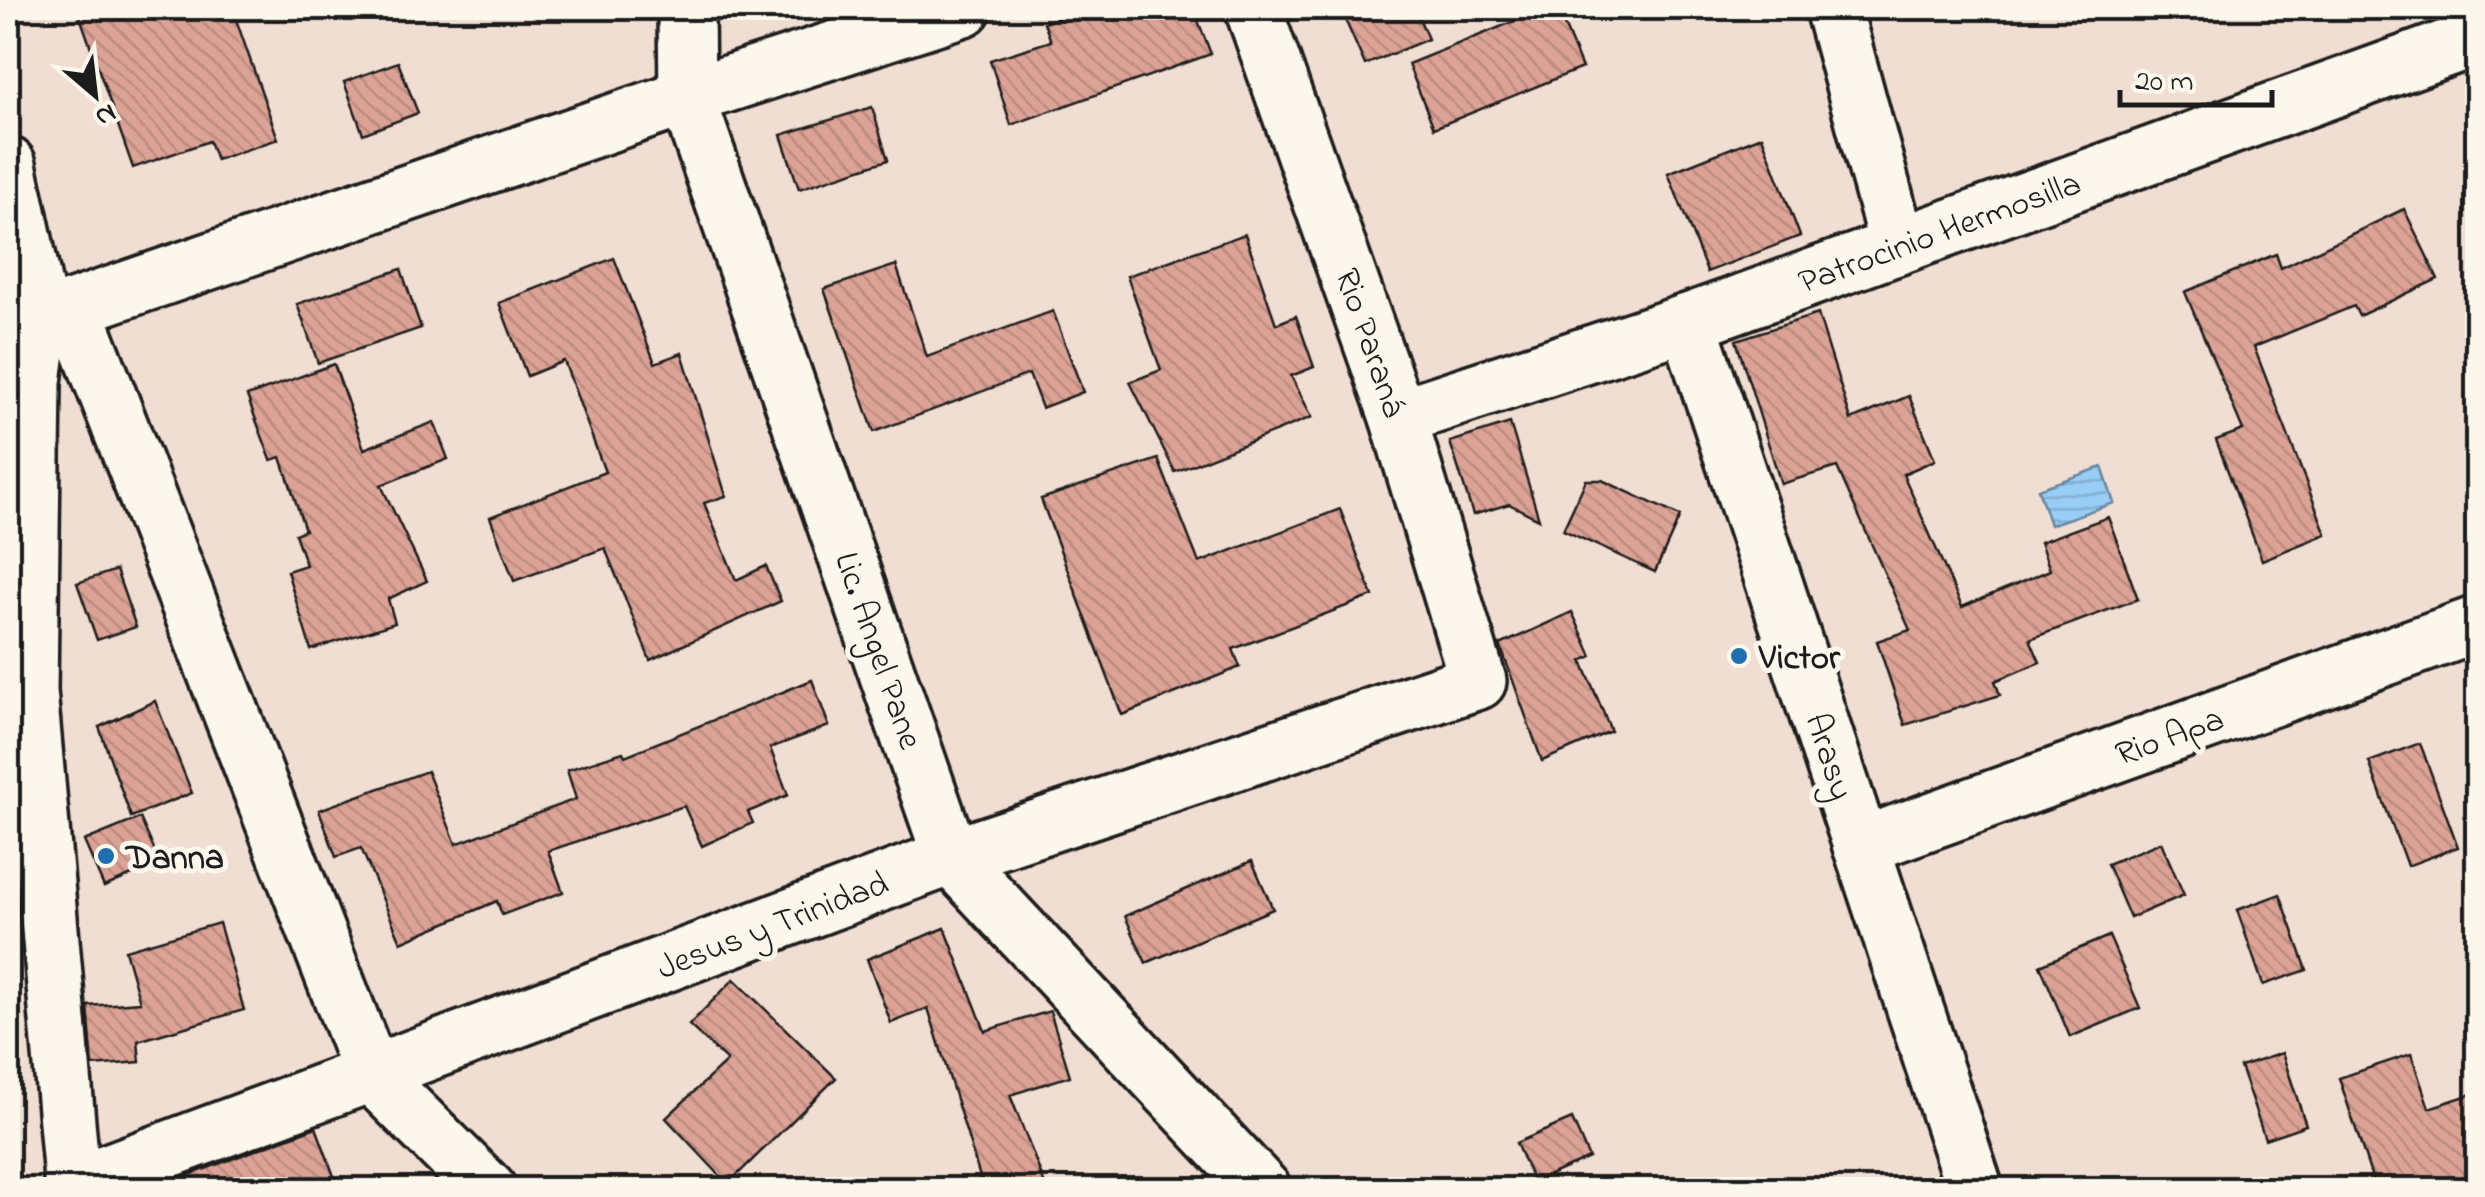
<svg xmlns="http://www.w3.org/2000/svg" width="2485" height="1197" font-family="'Indie Flower',sans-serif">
	<defs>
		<pattern id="water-rules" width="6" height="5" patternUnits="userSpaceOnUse" patternTransform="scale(2.5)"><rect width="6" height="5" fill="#98cdf6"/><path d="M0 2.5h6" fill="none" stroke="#82afd2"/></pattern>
		<pattern id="building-back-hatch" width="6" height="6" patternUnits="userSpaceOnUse" patternTransform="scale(2.5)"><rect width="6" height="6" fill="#dba295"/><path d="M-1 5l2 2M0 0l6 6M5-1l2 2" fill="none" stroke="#bb8b80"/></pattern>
	</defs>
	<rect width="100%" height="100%" fill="#f1ded2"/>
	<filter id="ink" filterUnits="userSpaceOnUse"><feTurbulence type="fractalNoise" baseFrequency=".01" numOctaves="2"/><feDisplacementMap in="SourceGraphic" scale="20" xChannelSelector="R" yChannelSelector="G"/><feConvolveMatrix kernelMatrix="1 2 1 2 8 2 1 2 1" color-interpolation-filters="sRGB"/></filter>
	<g filter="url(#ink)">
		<polygon fill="url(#water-rules)" stroke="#66869f" stroke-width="2.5" points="2102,467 2114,503 2050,525 2038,489"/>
		<g fill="url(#building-back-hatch)" stroke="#1c1c1c" stroke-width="2.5">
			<polygon points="77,8 232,8 278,139 216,160 209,141 133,168"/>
			<polygon points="1085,8 1193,8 1211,54 1011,125 990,60 1051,41 1044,23"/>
			<polygon points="1340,8 1415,8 1428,39 1365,65"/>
			<polygon points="1547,8 1557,8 1582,68 1434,128 1408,64"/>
			<polygon points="398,62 418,113 363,134 344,82"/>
			<polygon points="872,107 888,160 799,189 781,135"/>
			<polygon points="1762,136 1800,236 1707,272 1668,173"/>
			<polygon points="2404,209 2438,279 2359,316 2354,306 2254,347 2326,534 2262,560 2216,440 2243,430 2185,292 2276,254 2281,268"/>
			<polygon points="1245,234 1276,324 1296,316 1314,367 1291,376 1312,417 1175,472 1130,382 1161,370 1127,276"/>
			<polygon points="614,258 655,363 682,353 726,496 704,503 736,580 766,566 781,601 650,660 605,548 514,581 490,517 605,472 564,361 527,376 499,303"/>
			<polygon points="896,265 927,357 1053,311 1083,392 1042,408 1029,374 874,432 824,289"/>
			<polygon points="401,269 421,328 318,363 297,304"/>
			<polygon points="1818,314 1851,420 1909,396 1935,460 1903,474 1962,607 2050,570 2040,542 2108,517 2138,599 2030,639 2040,662 1995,681 2000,695 1905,725 1877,641 1910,630 1837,467 1781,484 1736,340"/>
			<polygon points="334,364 364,449 434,422 448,459 381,485 427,581 388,599 395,623 311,650 287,571 306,565 295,534 305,530 281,457 271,460 247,396"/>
			<polygon points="1510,423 1539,519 1509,504 1473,515 1450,442"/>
			<polygon points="1158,459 1199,563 1340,509 1373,596 1233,649 1240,667 1122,715 1041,499"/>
			<polygon points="1586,480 1602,480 1680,516 1655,572 1563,530"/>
			<polygon points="116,570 136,627 97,640 77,583"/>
			<polygon points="1572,612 1592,656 1582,661 1611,731 1542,761 1500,645"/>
			<polygon points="812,680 829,726 770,748 788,795 748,812 753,823 702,846 684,806 548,851 563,892 502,915 497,901 401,942 361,848 336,857 319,810 427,771 456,844 576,799 567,770 623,752 625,756"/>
			<polygon points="155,701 192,793 131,817 99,727"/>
			<polygon points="2420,743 2458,847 2407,866 2369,762"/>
			<polygon points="140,818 160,863 104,887 84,841"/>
			<polygon points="2161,842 2184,895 2130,918 2107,864"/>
			<polygon points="1252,861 1273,909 1146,963 1125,916"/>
			<polygon points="2280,894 2307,970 2263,985 2237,910"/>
			<polygon points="219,923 244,1010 138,1041 140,1062 93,1066 88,1006 140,1002 125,950"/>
			<polygon points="945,928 985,1031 1050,1011 1070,1076 1010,1095 1047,1190 984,1190 928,1008 891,1023 867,959"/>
			<polygon points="2109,936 2140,1008 2070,1037 2040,965"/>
			<polygon points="734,979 836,1078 728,1184 666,1118 727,1061 689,1025"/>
			<polygon points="2282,1053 2306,1125 2265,1139 2240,1067"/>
			<polygon points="2411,1054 2429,1108 2478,1092 2478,1173 2454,1181 2457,1190 2376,1190 2339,1078"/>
			<polygon points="1572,1119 1589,1158 1533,1182 1516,1143"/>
			<polygon points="316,1127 339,1190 155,1190 155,1188"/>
		</g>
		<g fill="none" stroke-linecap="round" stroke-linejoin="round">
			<defs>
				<g id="street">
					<polyline points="686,8 687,97 951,857 1263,1190"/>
					<polyline points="1833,8 1898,246"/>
					<polyline points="8,165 41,319 33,382 29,691 73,1190"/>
					<polyline points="74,308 372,1075 488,1190"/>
					<polyline points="41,319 687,97 963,8"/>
					<polyline points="1688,322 1975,1190"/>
					<polyline points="1398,417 1688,322 2478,37"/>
					<polyline points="1861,846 2478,624"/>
					<polyline points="73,1185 951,857 1478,681 1398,417 1253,8"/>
				</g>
			</defs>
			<use href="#street" stroke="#1c1c1c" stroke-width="62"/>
			<use href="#street" stroke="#fbf7ec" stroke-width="55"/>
		</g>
	</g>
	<g fill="#1f6fb2" stroke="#fbf7ec" stroke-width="4">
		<circle cx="1739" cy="656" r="10"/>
		<circle cx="106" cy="856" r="10"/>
	</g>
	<g text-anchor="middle" stroke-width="10" stroke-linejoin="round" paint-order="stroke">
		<g font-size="35" fill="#1c1c1c" stroke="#fbf7ec">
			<text transform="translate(1939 231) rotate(-20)" y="12">Patrocinio Hermosilla</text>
			<text transform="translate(1372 342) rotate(71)" y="12">Rio Paraná</text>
			<text transform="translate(880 650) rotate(71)" y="12">Lic. Angel Pane</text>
			<text transform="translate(2169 735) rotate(-20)" y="12">Rio Apa</text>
			<text transform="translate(1831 756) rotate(72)" y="12">Arasy</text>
			<text transform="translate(772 924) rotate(-21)" y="12">Jesus y Trinidad</text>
		</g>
		<g font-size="35" font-weight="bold" fill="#1c1c1c" stroke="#fbf7ec" text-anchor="start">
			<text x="1759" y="668">Victor</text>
			<text x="126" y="868">Danna</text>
		</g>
	</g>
	<rect width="2485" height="1197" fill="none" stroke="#fbf7ec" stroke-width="40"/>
	<rect x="20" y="20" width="2445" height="1157" fill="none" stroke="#1c1c1c" stroke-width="4" filter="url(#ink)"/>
	<g transform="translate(95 95) rotate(152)" stroke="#fbf7ec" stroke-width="8" paint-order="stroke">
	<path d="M0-8L18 38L0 25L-18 38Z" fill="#1c1c1c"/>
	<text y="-15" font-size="28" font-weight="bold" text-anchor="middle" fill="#1c1c1c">N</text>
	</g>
	<path d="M2120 90v15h152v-15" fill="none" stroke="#1c1c1c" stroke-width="5"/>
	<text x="2135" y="90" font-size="30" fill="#1c1c1c" stroke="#fbf7ec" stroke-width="8" paint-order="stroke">20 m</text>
</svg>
